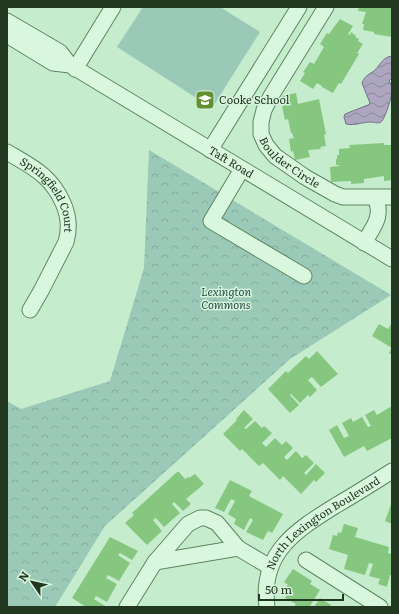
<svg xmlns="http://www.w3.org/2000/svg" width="399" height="614" font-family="Literata,serif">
	<defs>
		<pattern id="forest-crowns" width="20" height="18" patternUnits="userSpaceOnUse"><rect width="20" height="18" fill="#9bc9b7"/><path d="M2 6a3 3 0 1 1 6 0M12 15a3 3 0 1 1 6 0" fill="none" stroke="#85ad9d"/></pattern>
		<pattern id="water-waves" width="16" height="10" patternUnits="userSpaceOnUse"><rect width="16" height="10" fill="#aca7bf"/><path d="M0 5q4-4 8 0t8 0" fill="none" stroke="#8c899b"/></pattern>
	</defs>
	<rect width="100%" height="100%" fill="#c6ecce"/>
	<polygon fill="url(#forest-crowns)" points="149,150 391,295 290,359 105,526 55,607 7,607 7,401 21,409 110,381 144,268"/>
	<polygon fill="#9bc9b7" points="143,7 220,7 260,32 212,108 117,47"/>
	<path fill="url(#water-waves)" stroke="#766f8d" d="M392,56V78L389,81C390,83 391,84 392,86C394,92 385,119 381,122C377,124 374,122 371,122C362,122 355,126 346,124L344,117L345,114L368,105L370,103L362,83C365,75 369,75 375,70C381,64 383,57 392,56Z"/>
	<g fill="#86c77f">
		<polygon points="359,7 392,7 392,37 374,34 374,32 363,30 364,24 362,24 366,12 358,11"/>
		<polygon points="340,19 353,26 348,34 350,35 351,32 356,36 355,37 359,39 358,41 363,44 357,53 359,54 341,84 339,83 333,93 322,87 322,86 317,83 313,89 300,81 305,73 303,72 310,62 314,64 324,47 320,44 327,33 329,34"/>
		<polygon points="296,93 298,104 319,99 326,134 324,135 326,146 320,147 321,149 308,150 310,157 295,160 293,151 291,152 289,139 294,138 292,133 291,133 288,119 285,120 282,106 284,106 282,96"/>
		<polygon points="384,143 384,145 392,145 392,180 384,181 384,176 364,179 364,183 351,184 351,181 331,182 330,167 339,166 339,165 336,165 336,159 337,159 337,155 339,155 339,149 350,148 349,145"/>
		<polygon points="392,323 392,355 389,353 392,348 372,336 379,324 388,329"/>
		<polygon points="317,351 338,374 321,387 312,377 308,380 317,390 310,397 308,395 300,403 291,394 290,395 299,405 290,413 268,389 286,371 288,373 306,356 309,359"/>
		<polygon points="392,406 392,438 367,451 364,446 344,457 329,430 337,425 344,438 349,436 342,423 351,418 353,422 362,417 368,427 371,426 365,415 374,410 377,415"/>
		<polygon points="244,410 253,419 244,428 246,429 255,421 262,428 264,426 272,433 262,443 266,447 275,438 282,445 286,441 293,448 284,457 287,460 296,451 302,458 306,455 314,463 304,473 306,475 316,464 325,473 316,482 314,480 301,494 283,476 280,480 263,463 259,466 242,449 240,451 223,434 237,420 236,419"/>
		<polygon points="177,472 179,472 185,479 188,477 189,478 195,474 204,484 186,499 191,504 183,511 174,502 172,504 180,513 164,527 156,518 153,520 162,531 147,545 125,523 134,515 132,513"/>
		<polygon points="230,480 252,491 249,496 283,514 272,533 268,531 263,540 246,532 253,520 250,518 244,530 234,524 236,519 228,514 235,501 231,499 224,512 215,508"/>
		<polygon points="392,502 392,524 385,521"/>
		<polygon points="344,524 358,528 355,537 389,547 388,553 392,554 392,575 390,575 387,587 378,584 380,579 369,576 373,564 369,563 365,575 344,569 348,555 329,549 333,535 337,536 338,532 341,533"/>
		<polygon points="110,537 138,551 132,560 120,553 118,555 130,563 119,581 108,575 106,578 117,584 107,602 96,596 94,599 105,606 104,607 86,607 72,598"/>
		<polygon points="293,569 312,581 310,584 320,590 310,606 312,607 294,607 296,604 285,598 290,589 286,587 288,585 284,582"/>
		<polygon points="320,598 331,605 330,607 314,607"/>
	</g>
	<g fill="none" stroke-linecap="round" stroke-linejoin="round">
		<defs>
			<g id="minor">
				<path id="s1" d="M326,7L271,96L264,110L261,122V134L266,145L275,156L305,177L335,194L343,197H392"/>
				<polyline points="7,21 60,52 70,65"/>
				<path id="s2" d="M7,35L53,63L70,65L392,259"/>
				<polyline points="75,69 113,7"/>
				<polyline points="210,150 299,7"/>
				<path id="s3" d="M7,152C32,167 51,175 63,203C69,216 70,228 66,242L41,291L30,310"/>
				<polyline points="242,169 211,221 304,276"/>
				<path d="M364,243C373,227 384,216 375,198"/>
				<polyline points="306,560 380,607"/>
				<polyline points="155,562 188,524 200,518 206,518 217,523 238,548"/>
				<polyline points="127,607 155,562 238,548 270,567"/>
				<path id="s4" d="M267,607C260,553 295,531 335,506C354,495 373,483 392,471"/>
			</g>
		</defs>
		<use href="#minor" stroke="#5d865e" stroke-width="17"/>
		<use href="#minor" stroke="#d9f7df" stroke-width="15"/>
	</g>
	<defs>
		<symbol id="school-square" viewBox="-11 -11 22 22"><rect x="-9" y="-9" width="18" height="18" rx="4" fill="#639131" stroke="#d6f3dc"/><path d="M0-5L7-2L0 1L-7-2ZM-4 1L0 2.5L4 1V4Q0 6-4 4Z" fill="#fff"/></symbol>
	</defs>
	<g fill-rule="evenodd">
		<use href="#school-square" x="194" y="89" width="22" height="22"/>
	</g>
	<g text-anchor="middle" stroke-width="3" stroke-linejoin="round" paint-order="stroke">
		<g font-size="11" fill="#213720" stroke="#d6f3dc" text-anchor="start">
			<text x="219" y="104">Cooke School</text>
		</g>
		<g font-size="11" fill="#213720" stroke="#d6f3dc">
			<text dy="4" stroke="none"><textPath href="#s1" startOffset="186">Boulder Circle</textPath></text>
			<text dy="4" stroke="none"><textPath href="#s2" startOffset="259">Taft Road</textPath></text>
			<text dy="4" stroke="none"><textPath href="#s3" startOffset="62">Springfield Court</textPath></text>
			<text dy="4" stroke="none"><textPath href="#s4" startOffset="110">North Lexington Boulevard</textPath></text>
		</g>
		<g font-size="11" font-style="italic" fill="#285247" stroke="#d6f3dc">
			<text x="226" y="296">Lexington<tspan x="226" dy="13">Commons</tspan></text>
		</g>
	</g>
	<rect width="399" height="614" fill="none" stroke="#213720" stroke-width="16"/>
	<g transform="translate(32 582) rotate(304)" stroke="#d6f3dc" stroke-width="3" paint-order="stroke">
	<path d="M0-3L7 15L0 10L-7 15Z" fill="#213720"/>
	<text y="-6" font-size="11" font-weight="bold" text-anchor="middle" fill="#213720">N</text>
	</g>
	<path d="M259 594v6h84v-6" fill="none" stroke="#213720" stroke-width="2"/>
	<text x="265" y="594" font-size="12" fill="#213720" stroke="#d6f3dc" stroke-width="3" paint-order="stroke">50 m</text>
</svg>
